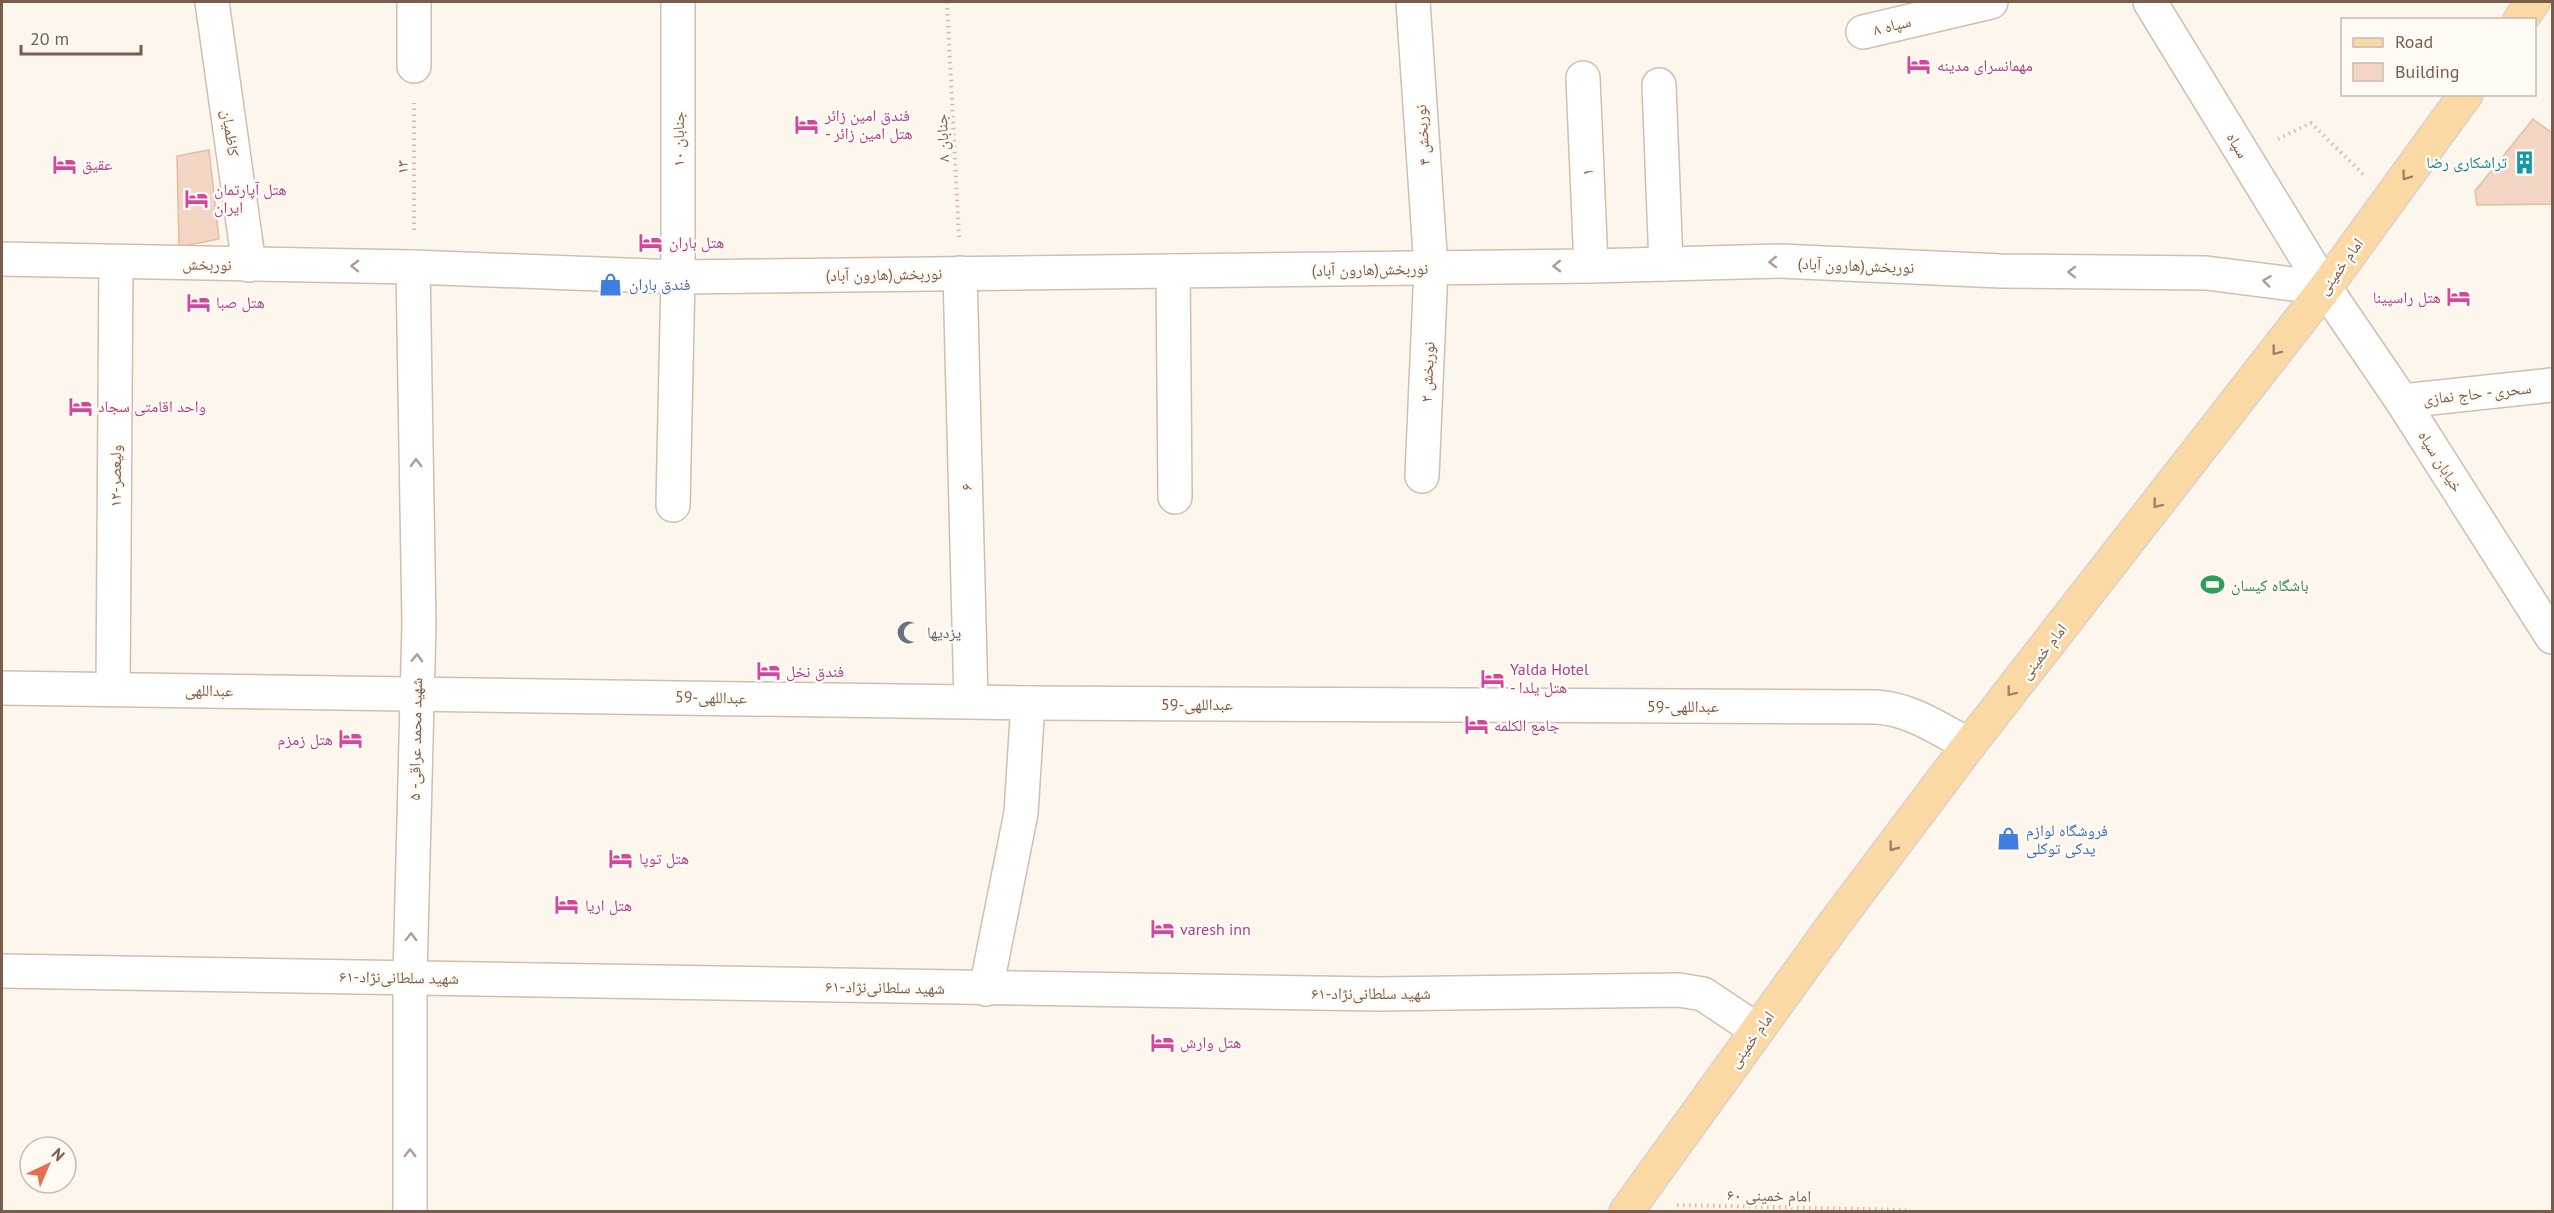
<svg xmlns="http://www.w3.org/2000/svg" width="2554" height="1213" font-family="'PT Sans','Noto Naskh Arabic',sans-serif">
	<rect width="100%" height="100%" fill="#fdf6ec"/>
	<g fill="#f3d5c3" stroke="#e6bba3" stroke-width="1.5">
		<polygon points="2533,119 2552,133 2552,204 2477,205 2475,191"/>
		<polygon points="209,150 219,239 179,247 177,156"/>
	</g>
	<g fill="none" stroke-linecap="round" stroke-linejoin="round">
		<defs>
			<g id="minor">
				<polyline points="212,2 249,265"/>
				<polyline points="414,2 414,66"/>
				<polyline points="1413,2 1431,268 1422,476"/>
				<polyline points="2150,2 2325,288 2402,401 2552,637"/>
				<polyline points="1863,32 1991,2"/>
				<polyline points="1583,78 1591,266"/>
				<polyline points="1659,85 1666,264"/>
				<polyline points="2,259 413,267 678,277 1591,266 1780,261 2001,271 2206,273 2325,288"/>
				<polyline points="1173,271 1175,497"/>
				<polyline points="960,273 971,701"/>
				<polyline points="2402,401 2552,385"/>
				<polyline points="673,505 678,277 678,2"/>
				<path d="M2,688L1028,703L1876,707C1911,709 1939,729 1969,745"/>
				<polyline points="113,689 116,262"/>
				<polyline points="2,971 1377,994 1679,990 1703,994 1757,1030"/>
				<polyline points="986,989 1021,813 1028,703"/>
				<polyline points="410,1212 410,977 419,623 413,267"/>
			</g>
			<g id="major">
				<polyline points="2520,20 2533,2"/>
				<polyline points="1626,1212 1832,927 1969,745 2325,288 2466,94"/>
			</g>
		</defs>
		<use href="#minor" stroke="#d1beb0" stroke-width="36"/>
		<use href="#major" stroke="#dad1cd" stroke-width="36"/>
		<g stroke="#d9b8a5" stroke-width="4" stroke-dasharray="1.5 4.5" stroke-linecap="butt">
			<polyline points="947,2 959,237"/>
			<polyline points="2278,139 2311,123 2363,174"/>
			<polyline points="414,230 414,103"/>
			<polyline points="1677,1205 1906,1210"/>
		</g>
		<use href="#minor" stroke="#fff" stroke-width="33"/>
		<use href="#major" stroke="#fbd9a5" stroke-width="33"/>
	</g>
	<defs><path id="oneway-chevron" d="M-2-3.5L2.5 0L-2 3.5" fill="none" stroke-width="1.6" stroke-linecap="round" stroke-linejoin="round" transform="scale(1.5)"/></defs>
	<g stroke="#a18267">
		<use href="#oneway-chevron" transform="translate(2406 176) rotate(126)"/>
		<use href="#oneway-chevron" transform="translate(2276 351) rotate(128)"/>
		<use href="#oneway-chevron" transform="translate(2157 504) rotate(128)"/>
		<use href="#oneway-chevron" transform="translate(2011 692) rotate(128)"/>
		<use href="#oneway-chevron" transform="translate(1893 847) rotate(127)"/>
	</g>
	<g stroke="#af9d94">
		<use href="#oneway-chevron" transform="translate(1773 262) rotate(179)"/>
		<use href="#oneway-chevron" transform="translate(355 266) rotate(-179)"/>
		<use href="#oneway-chevron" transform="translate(1557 266) rotate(179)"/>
		<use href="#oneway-chevron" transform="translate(2072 272) rotate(-179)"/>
		<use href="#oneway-chevron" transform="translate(2267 281) rotate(-173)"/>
		<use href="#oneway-chevron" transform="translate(416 463) rotate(-91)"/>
		<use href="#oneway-chevron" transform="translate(417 658) rotate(-87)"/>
		<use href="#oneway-chevron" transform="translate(411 937) rotate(-89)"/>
		<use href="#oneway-chevron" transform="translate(410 1153) rotate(-90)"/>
	</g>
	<defs>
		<symbol id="hotel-bare" viewBox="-9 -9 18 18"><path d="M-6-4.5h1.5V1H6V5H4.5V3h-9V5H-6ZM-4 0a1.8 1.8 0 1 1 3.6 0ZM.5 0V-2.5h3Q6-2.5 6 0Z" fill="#d1479c" stroke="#fffaf3" stroke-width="2.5" paint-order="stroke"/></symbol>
		<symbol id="building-bare" viewBox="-9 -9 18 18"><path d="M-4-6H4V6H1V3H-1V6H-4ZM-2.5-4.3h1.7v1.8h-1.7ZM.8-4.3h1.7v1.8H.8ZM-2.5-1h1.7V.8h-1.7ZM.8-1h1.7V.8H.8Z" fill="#0f9aa8" stroke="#fffaf3" stroke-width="2.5" paint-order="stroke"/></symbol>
		<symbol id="shop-bare" viewBox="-9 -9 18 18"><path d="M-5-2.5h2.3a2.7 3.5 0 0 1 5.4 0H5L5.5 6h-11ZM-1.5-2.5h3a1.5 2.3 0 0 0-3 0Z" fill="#3f7fe0" stroke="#fffaf3" stroke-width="2.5" paint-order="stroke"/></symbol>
		<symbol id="stadium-bare" viewBox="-9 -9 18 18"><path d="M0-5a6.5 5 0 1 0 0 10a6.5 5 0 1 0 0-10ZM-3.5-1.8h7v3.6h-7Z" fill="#2e9e5b" stroke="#fffaf3" stroke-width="2.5" paint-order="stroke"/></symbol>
		<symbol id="mosque-bare" viewBox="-9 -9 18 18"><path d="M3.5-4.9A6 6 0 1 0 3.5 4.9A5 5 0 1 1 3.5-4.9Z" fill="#6b7280" stroke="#fffaf3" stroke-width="2.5" paint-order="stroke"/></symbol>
	</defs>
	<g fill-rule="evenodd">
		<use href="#hotel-bare" x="1902" y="48" width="33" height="33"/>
		<use href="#hotel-bare" x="790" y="108" width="33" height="33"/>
		<use href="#building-bare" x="2508" y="146" width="33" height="33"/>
		<use href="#hotel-bare" x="48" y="148" width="33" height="33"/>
		<use href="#hotel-bare" x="180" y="182" width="33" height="33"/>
		<use href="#hotel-bare" x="634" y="226" width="33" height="33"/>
		<use href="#shop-bare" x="594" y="268" width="33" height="33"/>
		<use href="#hotel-bare" x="2442" y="280" width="33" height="33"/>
		<use href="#hotel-bare" x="182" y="286" width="33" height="33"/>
		<use href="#hotel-bare" x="64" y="390" width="33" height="33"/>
		<use href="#stadium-bare" x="2196" y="568" width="33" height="33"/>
		<use href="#mosque-bare" x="892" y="616" width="33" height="33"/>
		<use href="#hotel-bare" x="752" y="654" width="33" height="33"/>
		<use href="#hotel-bare" x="1476" y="662" width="33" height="33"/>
		<use href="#hotel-bare" x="1460" y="708" width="33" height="33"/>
		<use href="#hotel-bare" x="334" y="722" width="33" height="33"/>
		<use href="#shop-bare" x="1992" y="822" width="33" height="33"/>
		<use href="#hotel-bare" x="604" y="842" width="33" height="33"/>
		<use href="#hotel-bare" x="550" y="888" width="33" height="33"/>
		<use href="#hotel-bare" x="1146" y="912" width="33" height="33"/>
		<use href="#hotel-bare" x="1146" y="1026" width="33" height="33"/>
	</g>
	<g text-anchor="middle" stroke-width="5" stroke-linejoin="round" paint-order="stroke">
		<g font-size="16" fill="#7a5c4d" stroke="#fffaf3">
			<text transform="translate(1892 25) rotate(-14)" y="6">سپاه ۸</text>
			<text transform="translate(231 133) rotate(82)" y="6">کاظمیان</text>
			<text transform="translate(1422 135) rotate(-94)" y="6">نوربخش ۴</text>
			<text transform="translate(942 138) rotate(-93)" y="6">جنابان ۸</text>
			<text transform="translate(678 139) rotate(-90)" y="6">جنابان ۱۰</text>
			<text transform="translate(2238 145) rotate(59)" y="6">سپاه</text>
			<text transform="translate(402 167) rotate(-90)" y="6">۱۳</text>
			<text transform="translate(1587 172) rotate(-92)" y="6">۱</text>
			<text transform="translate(207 264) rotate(1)" y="6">نوربخش</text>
			<text transform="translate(1856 265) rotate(2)" y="6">نوربخش(هارون آباد)</text>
			<text transform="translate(2340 266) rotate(-54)" y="6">امام خمینی</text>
			<text transform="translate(1370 269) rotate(-1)" y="6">نوربخش(هارون آباد)</text>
			<text transform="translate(884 274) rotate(-1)" y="6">نوربخش(هارون آباد)</text>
			<text transform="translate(1427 372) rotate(-87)" y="6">نوربخش ۲</text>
			<text transform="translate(2477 393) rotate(-6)" y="6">سحری - حاج نمازی</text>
			<text transform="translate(2441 461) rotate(58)" y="6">خیابان سپاه</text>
			<text transform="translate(115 476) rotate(-90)" y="6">ولیعصر-۱۲</text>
			<text transform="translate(966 487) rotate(-91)" y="6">۶</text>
			<text transform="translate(2043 651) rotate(-52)" y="6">امام خمینی</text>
			<text transform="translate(209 690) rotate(1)" y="6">عبداللهی</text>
			<text transform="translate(711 697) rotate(1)" y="6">عبداللهی-59</text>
			<text x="1197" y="710">عبداللهی-59</text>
			<text x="1683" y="712">عبداللهی-59</text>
			<text transform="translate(415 739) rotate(-89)" y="6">شهید محمد عراقی- ۵</text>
			<text transform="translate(399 977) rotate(1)" y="6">شهید سلطانی‌نژاد-۶۱</text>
			<text transform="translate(885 987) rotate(1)" y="6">شهید سلطانی‌نژاد-۶۱</text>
			<text x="1371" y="999">شهید سلطانی‌نژاد-۶۱</text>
			<text transform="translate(1751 1039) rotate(-54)" y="6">امام خمینی</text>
			<text transform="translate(1769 1195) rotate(1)" y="6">امام خمینی ۶۰</text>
		</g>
		<g font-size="16" fill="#b23c85" stroke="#fffaf3" text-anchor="start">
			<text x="1937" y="71">مهمانسرای مدینه</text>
			<text x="825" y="121">فندق امین زائر<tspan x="825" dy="18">- هتل امین زائر</tspan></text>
			<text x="82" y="170">عقیق</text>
			<text x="214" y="195">هتل آپارتمان<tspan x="214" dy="18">ایران</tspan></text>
			<text x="669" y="248">هتل باران</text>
			<text x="2441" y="303" text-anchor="end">هتل راسپینا</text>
			<text x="216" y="308">هتل صبا</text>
			<text x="98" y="412">واحد اقامتی سجاد</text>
			<text x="1510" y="675">Yalda Hotel<tspan x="1510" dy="18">- هتل یلدا</tspan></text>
			<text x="786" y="677">فندق نخل</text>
			<text x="1494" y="731">جامع الکلمه</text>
			<text x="333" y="745" text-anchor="end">هتل زمزم</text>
			<text x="639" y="864">هتل توپا</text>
			<text x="585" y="911">هتل اریا</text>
			<text x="1180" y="935">varesh inn</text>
			<text x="1180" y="1048">هتل وارش</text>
		</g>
		<g font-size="16" fill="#0d838f" stroke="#fffaf3" text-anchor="end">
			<text x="2507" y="168">تراشکارى رضا</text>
		</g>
		<g font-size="16" fill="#366cbe" stroke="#fffaf3" text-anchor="start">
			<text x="629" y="290">فندق باران</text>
			<text x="2026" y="836">فروشگاه لوازم<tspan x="2026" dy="18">یدکی توکلی</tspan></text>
		</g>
		<g font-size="16" fill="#27864d" stroke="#fffaf3" text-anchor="start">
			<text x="2231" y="591">باشگاه کیسان</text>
		</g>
		<g font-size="16" fill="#5b616d" stroke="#fffaf3" text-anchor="start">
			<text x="927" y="638">یزدیها</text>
		</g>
	</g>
	<rect width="2554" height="1213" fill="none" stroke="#7a5c4d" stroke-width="6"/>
	<rect x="2341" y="18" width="195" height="78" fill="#fffaf3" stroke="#cabbb1" stroke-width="1.5"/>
	<rect x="2353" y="38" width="30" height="9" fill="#fbd9a5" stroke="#cabbb1" stroke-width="1.5"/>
	<text x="2395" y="48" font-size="18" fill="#7a5c4d">Road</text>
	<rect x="2353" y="63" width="30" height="18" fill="#f3d5c3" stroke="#cabbb1" stroke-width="1.5"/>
	<text x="2395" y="78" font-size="18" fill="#7a5c4d">Building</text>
	<g transform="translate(48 1165) rotate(44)"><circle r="28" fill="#fffaf3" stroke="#cabbb1" stroke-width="1.5"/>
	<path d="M0-4.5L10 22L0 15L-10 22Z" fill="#e76f51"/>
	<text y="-9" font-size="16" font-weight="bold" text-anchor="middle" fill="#7a5c4d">N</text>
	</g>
	<path d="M21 45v9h120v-9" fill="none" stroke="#7a5c4d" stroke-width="3"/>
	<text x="30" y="45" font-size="18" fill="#7a5c4d" stroke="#fffaf3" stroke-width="4.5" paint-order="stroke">20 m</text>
</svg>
